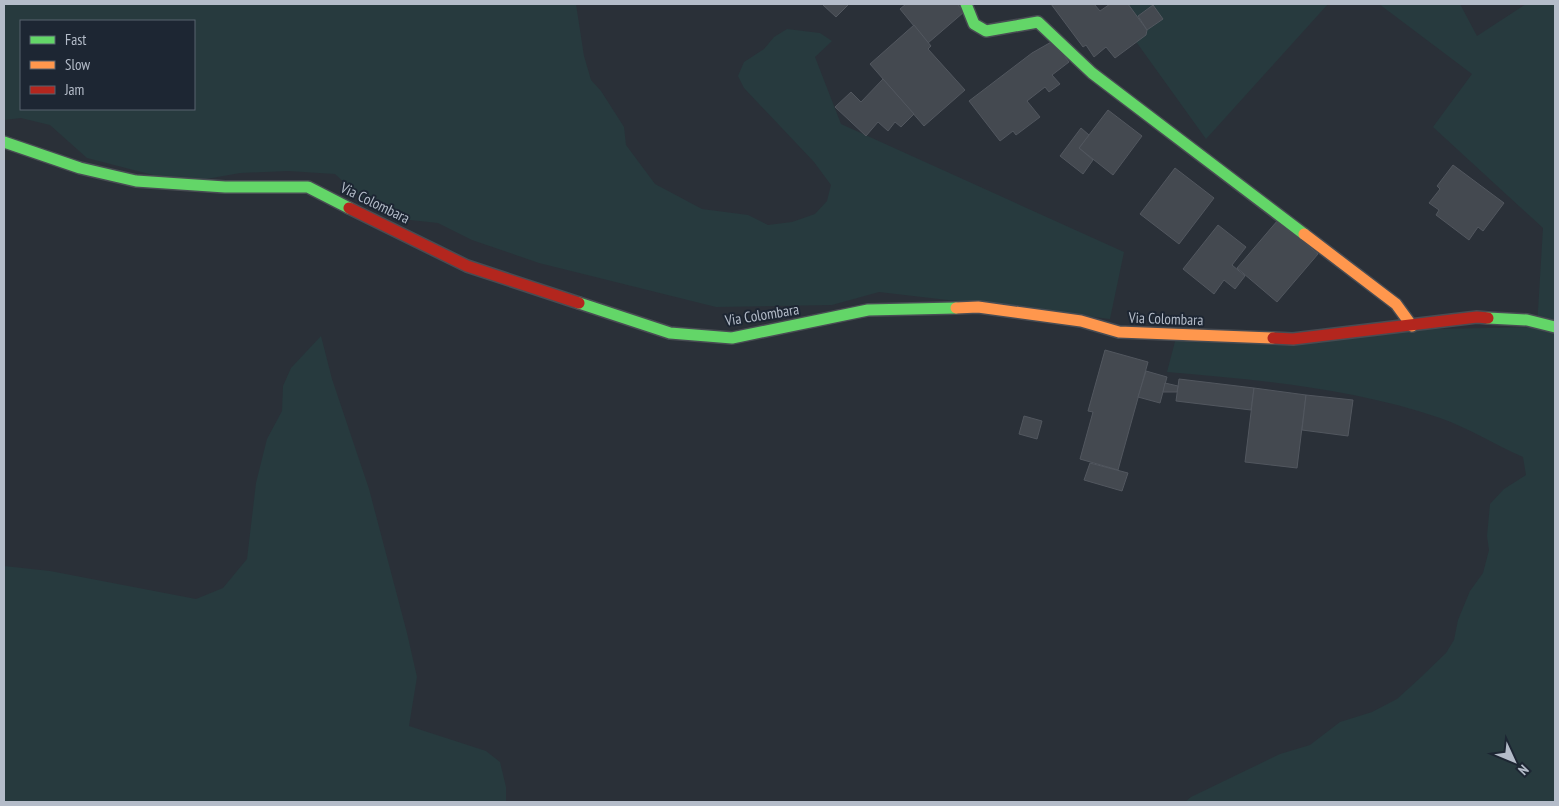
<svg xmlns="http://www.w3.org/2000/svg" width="1559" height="806" font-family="'PT Sans Narrow',sans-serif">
	<rect width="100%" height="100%" fill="#2a3038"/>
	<g fill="#273a3e" fill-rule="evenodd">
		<path d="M4,4H576L584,56L591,80L601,91L624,127L626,145L655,184L702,209L748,215L768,225L792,222L815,214L827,201L831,185L814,162L744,88L738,76L744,62L764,49L774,37L787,29L820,33L832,41L815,57L841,124L1124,252L1110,319L879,292L832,305L716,307L539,263L472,240L438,223L401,219L360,197L335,174L288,171L240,173L184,183L87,158L50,125L21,118L4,120ZM21,21H194V109H21Z"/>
		<polygon points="1109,4 1328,4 1206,139"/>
		<path d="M1379,4H1460L1477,36L1526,4H1555V802H1185L1191,797L1280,754L1310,745L1340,722L1372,712L1397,699L1419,679L1446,653L1454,640L1458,620L1470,591L1483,573L1489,550L1487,536L1490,504L1504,489L1526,475L1523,457C1495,445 1469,428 1440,418C1352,388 1260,380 1167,372L1177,334L1537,327L1543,228L1433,127L1472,74Z"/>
		<polygon points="321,336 332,379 369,489 407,633 417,677 409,726 486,751 500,762 506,787 506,802 4,802 4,566 50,571 196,599 223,588 247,559 256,483 267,439 282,411 283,386 291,368"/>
	</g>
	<g fill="#444950" stroke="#52575f">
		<polygon points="822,4 849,4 836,17"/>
		<polygon points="906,4 957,4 964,12 928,43 900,9"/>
		<polygon points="1051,4 1094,4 1100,11 1110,4 1128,4 1147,30 1146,35 1115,58 1106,47 1094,57 1086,45 1083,47"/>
		<polygon points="1153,5 1163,19 1147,30 1138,16"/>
		<polygon points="914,25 931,46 928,49 965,90 924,126 870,64"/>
		<polygon points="1053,41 1069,62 1052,75 1060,84 1049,92 1045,87 1027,101 1040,117 1016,135 1013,131 1000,141 969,101 1032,53"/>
		<polygon points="883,79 914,114 901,127 895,122 888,131 878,122 866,136 835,107 851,92 861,102"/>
		<polygon points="1108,110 1142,136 1113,175 1079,148"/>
		<polygon points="1081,128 1089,135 1079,148 1093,160 1083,174 1060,156"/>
		<polygon points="1453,165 1504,203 1483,231 1478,227 1469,240 1436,215 1439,210 1429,203 1440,189 1437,186"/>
		<polygon points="1175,168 1214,198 1179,244 1140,214"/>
		<polygon points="1278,220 1318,254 1277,302 1237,268"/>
		<polygon points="1218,225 1246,247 1232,265 1245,276 1235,289 1224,280 1214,294 1183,269"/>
		<polygon points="1105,350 1148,362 1118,470 1080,459 1093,412 1088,411"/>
		<polygon points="1146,371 1167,377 1160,403 1138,397"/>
		<polygon points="1179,379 1254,388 1251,410 1176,401"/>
		<polygon points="1165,383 1178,386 1177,392 1163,392"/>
		<polygon points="1254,388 1306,395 1297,468 1245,462"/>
		<polygon points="1306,395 1353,400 1348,436 1302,430"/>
		<polygon points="1024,416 1042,421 1037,439 1019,434"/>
		<polygon points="1090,463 1128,473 1122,491 1084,480"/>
	</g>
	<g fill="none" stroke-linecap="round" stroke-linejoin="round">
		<defs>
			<g id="fast">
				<polyline points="966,4 974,24 986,31 1038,22 1092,73 1304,234"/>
				<polyline points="4,142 80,168 136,181 225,187 308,187 349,208"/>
				<polyline points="579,303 670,333 732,338 868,310 956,308"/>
				<polyline points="1488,318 1527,320 1555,327"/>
			</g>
			<g id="slow">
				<polyline points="1304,234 1396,304 1412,326"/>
				<polyline points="956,308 978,307 1081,321 1119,332 1273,338"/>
			</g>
			<g id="jam">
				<polyline points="349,208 467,266 579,303"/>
				<polyline points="1273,338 1293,339 1477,317 1488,318"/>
			</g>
		</defs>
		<use href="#fast" stroke="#484c53" stroke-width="14"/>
		<use href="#slow" stroke="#484c53" stroke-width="14"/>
		<use href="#jam" stroke="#484c53" stroke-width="14"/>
		<use href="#fast" stroke="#63d668" stroke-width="11"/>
		<use href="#slow" stroke="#ff974d" stroke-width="11"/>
		<use href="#jam" stroke="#b3261e" stroke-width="11"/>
	</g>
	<g text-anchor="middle" stroke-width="4" stroke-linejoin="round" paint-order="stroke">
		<g font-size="15" fill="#b4bcc9" stroke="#1d2633">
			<text transform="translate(375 203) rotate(26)" y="5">Via Colombara</text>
			<text transform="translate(762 315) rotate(-9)" y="5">Via Colombara</text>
			<text transform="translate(1166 319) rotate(2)" y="5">Via Colombara</text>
		</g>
	</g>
	<rect width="1559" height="806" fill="none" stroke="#b4bcc9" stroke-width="10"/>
	<rect x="20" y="20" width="175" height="90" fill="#1d2633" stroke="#59626f"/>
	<rect x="30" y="36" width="25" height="8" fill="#63d668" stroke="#59626f"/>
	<text x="65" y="45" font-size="15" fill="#b4bcc9">Fast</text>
	<rect x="30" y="61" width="25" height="8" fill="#ff974d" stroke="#59626f"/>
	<text x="65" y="70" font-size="15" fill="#b4bcc9">Slow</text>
	<rect x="30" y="86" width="25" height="8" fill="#b3261e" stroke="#59626f"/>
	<text x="65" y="95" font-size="15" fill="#b4bcc9">Jam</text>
	<g transform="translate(1514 761) rotate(134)" stroke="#1d2633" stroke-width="4" paint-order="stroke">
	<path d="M0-4L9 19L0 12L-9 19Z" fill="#b4bcc9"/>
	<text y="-8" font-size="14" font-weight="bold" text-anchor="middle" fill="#b4bcc9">N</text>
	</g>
</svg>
